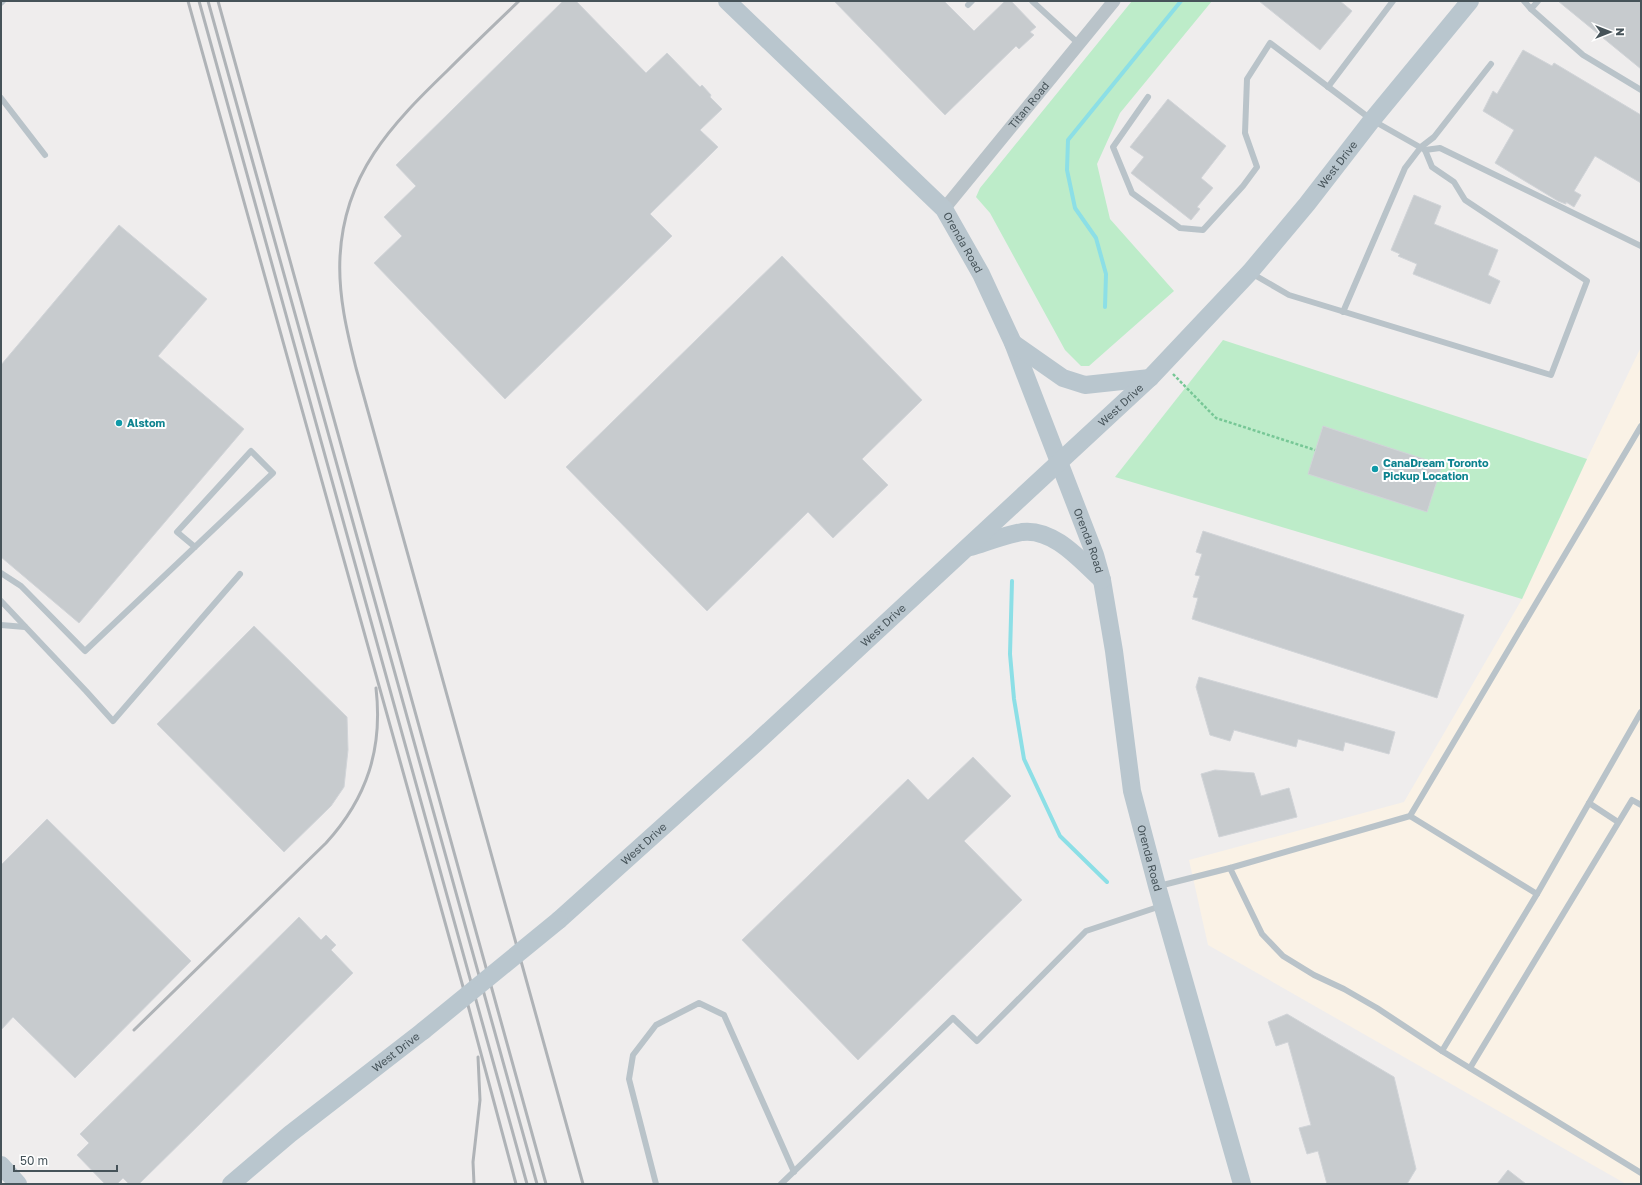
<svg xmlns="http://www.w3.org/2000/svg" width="1642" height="1185" font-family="'Golos Text',sans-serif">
	<rect width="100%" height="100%" fill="#efeded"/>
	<polygon fill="#faf2e6" points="1641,347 1641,1184 1626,1184 1208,945 1189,860 1404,802 1522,599 1587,459"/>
	<g fill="#bdecc9">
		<polygon points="1132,1 1212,1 1120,113 1097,164 1110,219 1174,291 1089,366 1081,366 1065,350 990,213 976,197 980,188"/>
		<polygon points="1223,340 1587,459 1522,599 1115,477"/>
	</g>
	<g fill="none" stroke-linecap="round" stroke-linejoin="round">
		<g stroke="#8cdfe6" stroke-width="4">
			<polyline points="1105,307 1106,274 1096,238 1075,208 1067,170 1068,140 1181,1"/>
			<polyline points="1012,581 1010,654 1014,699 1024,759 1060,836 1107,882"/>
		</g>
	</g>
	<g fill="#c7cbce" stroke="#d1d4d8">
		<polygon points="563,1 576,1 646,73 667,53 700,87 702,85 711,95 710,97 722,109 700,130 718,147 650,214 672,236 505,399 374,263 402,236 384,217 416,186 396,165"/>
		<polygon points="834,1 944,1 974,31 1005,1 1011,1 1036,27 1030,32 1034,35 1019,49 1016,46 945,115"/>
		<polygon points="1259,1 1340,1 1352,11 1320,50"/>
		<polygon points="1558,1 1641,1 1641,69"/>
		<polygon points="1523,50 1552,66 1554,63 1641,115 1641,183 1595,156 1574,191 1581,195 1574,207 1566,202 1566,204 1558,201 1495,163 1514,130 1483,111 1493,91 1497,94"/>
		<polygon points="1168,99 1226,146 1201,178 1213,188 1197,207 1200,209 1191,220 1131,173 1144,157 1130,147"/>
		<polygon points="1414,195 1441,206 1434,224 1498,250 1488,275 1500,281 1490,304 1413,274 1417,264 1398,256 1400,254 1391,250"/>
		<polygon points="119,225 207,299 158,356 244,429 79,623 1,557 1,365"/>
		<polygon points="782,256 922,400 862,459 888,485 833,538 808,512 707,611 566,467"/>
		<polygon points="1323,426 1442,465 1427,512 1308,474"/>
		<polygon points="1203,531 1464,615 1437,698 1192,619 1198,598 1193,597 1200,576 1195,575 1202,554 1196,552"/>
		<polygon points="254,626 347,717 348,750 344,787 331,806 284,852 157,724"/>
		<polygon points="1199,677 1395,732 1389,754 1345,742 1343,751 1298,739 1296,747 1234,730 1230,741 1210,735 1196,687"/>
		<polygon points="973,757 1011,796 964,841 1022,900 858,1060 742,940 908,779 928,800"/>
		<polygon points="1215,770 1254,773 1261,796 1289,788 1297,817 1219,837 1201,774"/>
		<polygon points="47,819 191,961 75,1078 13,1017 1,1030 1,865"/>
		<polygon points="299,917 321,940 326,935 336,945 331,950 353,973 139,1184 129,1184 123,1178 117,1184 105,1184 77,1155 89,1143 80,1134"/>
		<polygon points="1287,1014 1394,1077 1416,1169 1407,1184 1327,1184 1318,1151 1307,1154 1299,1128 1311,1125 1288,1042 1276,1046 1268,1022"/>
		<polygon points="1508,1170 1526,1184 1497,1184"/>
	</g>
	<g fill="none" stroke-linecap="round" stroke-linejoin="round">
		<polyline stroke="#77c796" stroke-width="2.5" stroke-dasharray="3 2" stroke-linecap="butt" points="1173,374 1216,418 1315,450"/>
		<g stroke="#b9c3c9" stroke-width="6">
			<polyline points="1032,1 1079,44"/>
			<polyline points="1524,1 1531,9 1583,55 1641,90"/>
			<polyline points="1,3 3,1"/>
			<polyline points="968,5 972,1"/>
			<polyline points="1531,9 1538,1"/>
			<polyline points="1328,87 1393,1"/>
			<polyline points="1148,97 1113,147 1132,193 1180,228 1203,230 1243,186 1257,167 1245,133 1247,79 1270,43 1372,120 1425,150 1432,167 1454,182 1465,200 1587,281 1551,375 1289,295 1251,273"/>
			<polyline points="1,98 45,155"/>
			<polyline points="1425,150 1440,148 1641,246"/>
			<polyline points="1343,312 1405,168 1421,147 1434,137 1491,64"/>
			<polyline points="1,573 21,586 85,651 273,473 251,451 177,532 195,547"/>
			<polyline points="1,601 86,691 113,721 240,574"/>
			<polyline points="1,625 25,627"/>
			<polyline points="1589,803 1618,822"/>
			<polyline points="1410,816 1537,894 1442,1051 1641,1173"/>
			<polyline points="1230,868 1262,934 1283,956 1314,975 1344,989 1377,1008 1442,1051"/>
			<polyline points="1159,886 1230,868 1410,816 1641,426"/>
			<polyline points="1537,894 1641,712"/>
			<polyline points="1470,1068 1632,800 1641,805"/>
			<polyline points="656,1184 629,1079 633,1055 656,1025 699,1003 724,1015 794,1172"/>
			<polyline points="781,1184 953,1018 977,1041 1086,931 1161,906"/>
		</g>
		<path stroke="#b9c3c9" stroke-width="13" id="s1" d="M944,209L1114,1"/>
		<g stroke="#b9c6ce" stroke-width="18">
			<path id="s2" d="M727,1L944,209L981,274L1013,343L1095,555L1102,580L1114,651L1132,791L1157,886L1242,1184"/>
			<polyline points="1013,343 1063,378 1085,385 1150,378"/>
			<path d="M971,547C987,542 1005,535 1022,532C1054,528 1081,561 1102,580"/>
			<path id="s3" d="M559,920L756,743L1150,378L1250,272L1307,204L1372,120L1470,1"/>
			<polyline points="1,1165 18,1184"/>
			<path id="s4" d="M231,1184L290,1134L423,1031"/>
		</g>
		<g stroke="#afb3b7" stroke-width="3">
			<polyline points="188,1 465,994 516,1184"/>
			<polyline points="199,1 527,1184"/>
			<polyline points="208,1 537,1184"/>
			<polyline points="218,1 546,1184"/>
			<path d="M519,1C495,24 471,47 447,71C391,125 344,174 340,257C338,295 347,332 356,368L583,1184"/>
			<path d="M134,1030L326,843C367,798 383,749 376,688"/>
			<polyline points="474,1184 473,1162 480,1100 478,1057"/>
		</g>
		<polyline stroke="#b9c6ce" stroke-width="18" points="423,1031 559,920"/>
	</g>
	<g fill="#0f9aa8" stroke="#fff" stroke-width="1.5">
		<circle cx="119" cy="423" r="4"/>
		<circle cx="1375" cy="469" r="4"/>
	</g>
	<g text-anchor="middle" stroke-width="4" stroke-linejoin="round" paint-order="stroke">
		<g font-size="11" fill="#465359" stroke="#fff">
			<text dy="4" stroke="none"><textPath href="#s1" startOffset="134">Titan Road</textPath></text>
			<text dy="4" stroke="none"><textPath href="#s3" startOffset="1086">West Drive</textPath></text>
			<text dy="4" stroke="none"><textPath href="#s2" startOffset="339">Orenda Road</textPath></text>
			<text dy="4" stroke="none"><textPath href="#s3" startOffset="762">West Drive</textPath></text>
			<text dy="4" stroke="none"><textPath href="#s2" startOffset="663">Orenda Road</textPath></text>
			<text dy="4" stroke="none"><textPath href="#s3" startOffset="438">West Drive</textPath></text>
			<text dy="4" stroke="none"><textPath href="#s3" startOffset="114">West Drive</textPath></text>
			<text dy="4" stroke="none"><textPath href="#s2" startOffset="987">Orenda Road</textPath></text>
			<text dy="4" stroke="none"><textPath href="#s4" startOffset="211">West Drive</textPath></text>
		</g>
		<g font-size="11" font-weight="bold" fill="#0d838f" stroke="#fff" text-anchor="start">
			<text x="127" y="427">Alstom</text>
			<text x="1383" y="467">CanaDream Toronto<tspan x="1383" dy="13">Pickup Location</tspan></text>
		</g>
	</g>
	<rect width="1642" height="1185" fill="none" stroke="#465359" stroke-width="4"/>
	<g transform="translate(1610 32) rotate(90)" stroke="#ffffff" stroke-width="3" paint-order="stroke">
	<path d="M0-3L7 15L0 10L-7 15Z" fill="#465359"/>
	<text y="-6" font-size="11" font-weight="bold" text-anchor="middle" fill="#465359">N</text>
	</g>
	<path d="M14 1165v6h103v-6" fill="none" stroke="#465359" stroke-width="2"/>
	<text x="20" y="1165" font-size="12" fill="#465359" stroke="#ffffff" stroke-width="3" paint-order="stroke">50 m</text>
</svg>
